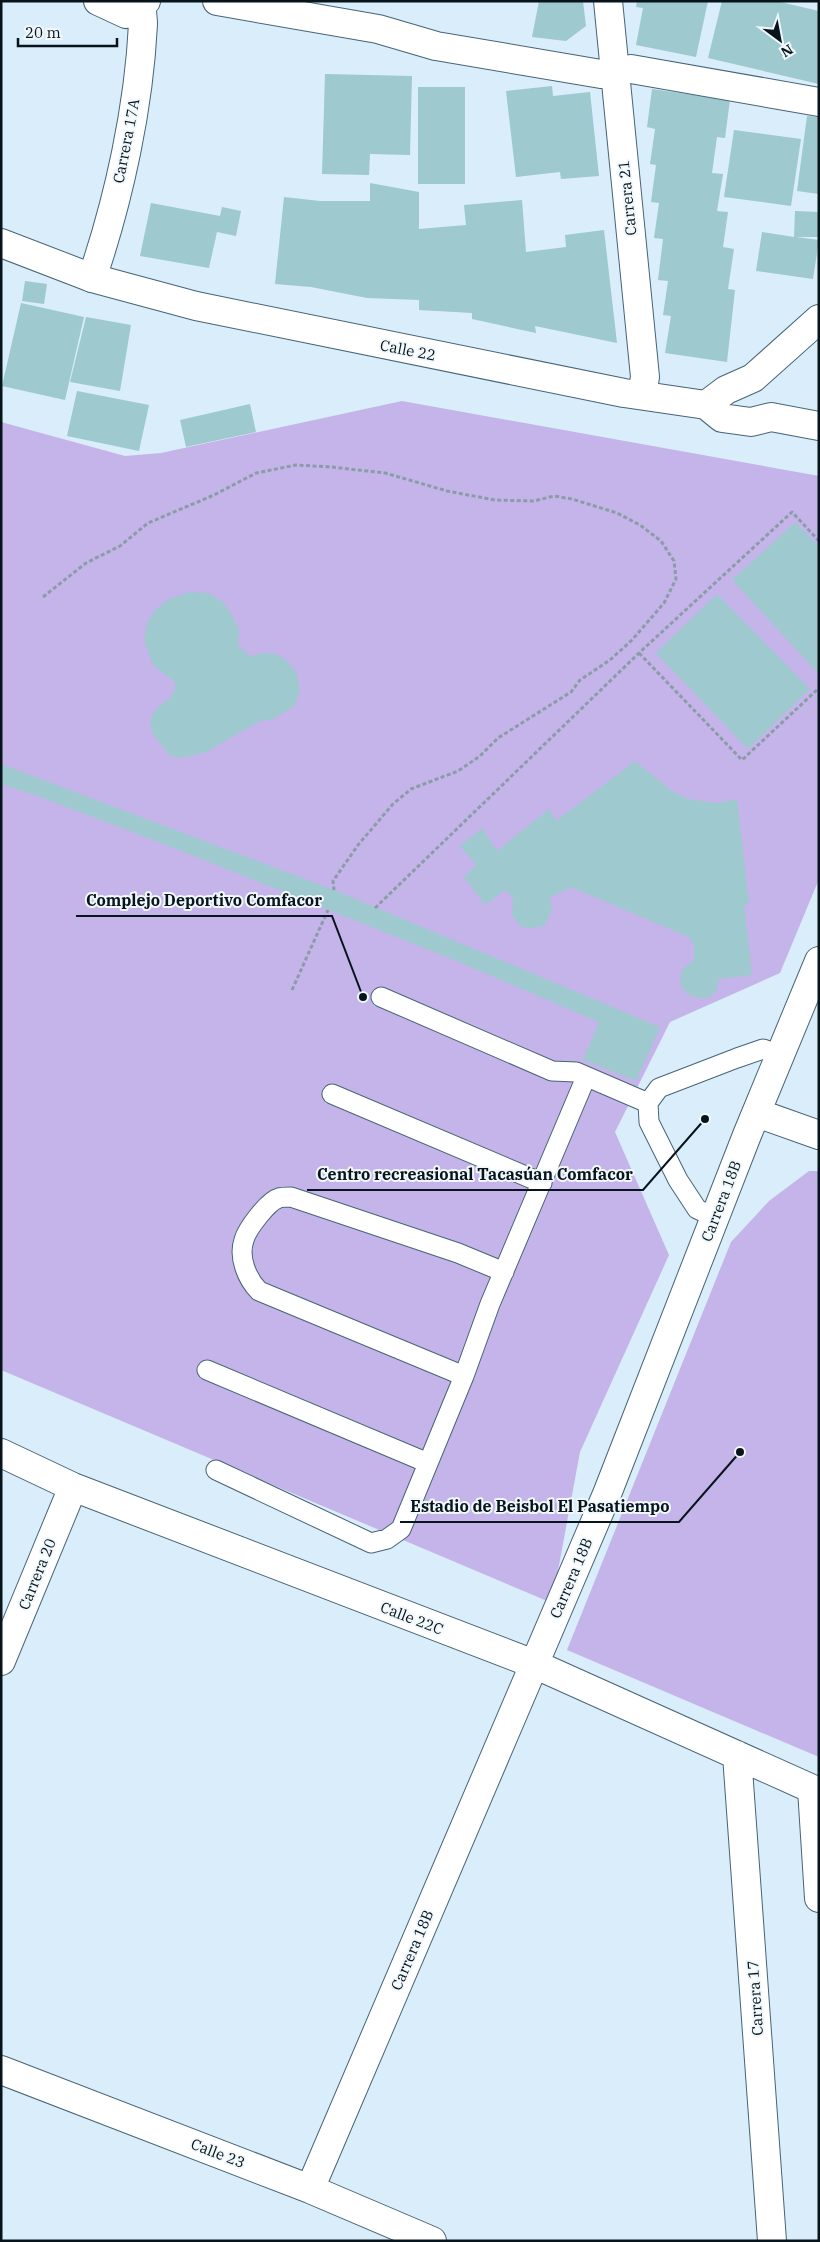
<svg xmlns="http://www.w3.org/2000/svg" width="820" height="2242" viewBox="0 0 820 2242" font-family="'IBM Plex Serif',serif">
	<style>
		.green { fill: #c4b4ea }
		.building { fill: #9ec9ce }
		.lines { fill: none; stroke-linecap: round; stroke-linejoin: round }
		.lane-casing { stroke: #466476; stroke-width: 21 }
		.street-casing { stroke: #466476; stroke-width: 30 }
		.secondary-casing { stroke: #466476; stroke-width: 30 }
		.path { stroke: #8b9ca7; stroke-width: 3; stroke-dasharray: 4 2.5; stroke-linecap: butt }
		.lane { stroke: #fff; stroke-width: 19 }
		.street { stroke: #fff; stroke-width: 28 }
		.secondary { stroke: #fff; stroke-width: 28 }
		.labels { text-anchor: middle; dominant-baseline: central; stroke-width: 4; stroke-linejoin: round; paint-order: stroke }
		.street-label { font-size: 15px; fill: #08141b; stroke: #f1f8fc }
		.leader { fill: none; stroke: #08141b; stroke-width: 2 }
		.callout-dot { fill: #08141b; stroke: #f1f8fc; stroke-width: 2 }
		.callout-label { font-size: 16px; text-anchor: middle; font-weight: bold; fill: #08141b; stroke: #f1f8fc; stroke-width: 4; stroke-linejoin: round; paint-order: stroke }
	</style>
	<rect width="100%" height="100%" fill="#d9edfa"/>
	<path class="green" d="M 402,401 L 819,476 L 819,879 L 780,973 L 670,1022 L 615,1132 L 669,1255 L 580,1452 L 552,1603 L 1,1370 L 1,422 L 125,456 L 161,453 Z
		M 809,1171 L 819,1171 L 819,1757 L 567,1650 L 731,1242 L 769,1201 Z"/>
	<path class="building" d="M 539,1 L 583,1 L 586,26 L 566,41 L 532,37 Z
		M 637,1 L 708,1 L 696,57 L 636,45 L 643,8 L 636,7 Z
		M 722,1 L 776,1 L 819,11 L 819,84 L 708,58 Z
		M 325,74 L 412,76 L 410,155 L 370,154 L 369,175 L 322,174 Z
		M 552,86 L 553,96 L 590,92 L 599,176 L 561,179 L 560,172 L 516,177 L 506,91 Z
		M 418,87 L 465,87 L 465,184 L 418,184 Z
		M 652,89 L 730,100 L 725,138 L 717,137 L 712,173 L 723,174 L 717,211 L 728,212 L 723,247 L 734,249 L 728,289 L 735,290 L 727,362 L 665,353 L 671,316 L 663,315 L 668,281 L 658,280 L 663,239 L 654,238 L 659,203 L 651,202 L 656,165 L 650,164 L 655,129 L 647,127 Z
		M 807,116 L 819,117 L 819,194 L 797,191 Z
		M 734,130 L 801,139 L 791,206 L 724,197 Z
		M 370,183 L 419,192 L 419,229 L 466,225 L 464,205 L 522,200 L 526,252 L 566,247 L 565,235 L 604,230 L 617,343 L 535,326 L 536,333 L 472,319 L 472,313 L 419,310 L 419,300 L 367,298 L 311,287 L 275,284 L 284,197 L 320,201 L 370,201 Z
		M 151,203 L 220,216 L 222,207 L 241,211 L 236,236 L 217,232 L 209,268 L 140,256 Z
		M 795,211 L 819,212 L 819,237 L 796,237 L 819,240 L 813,279 L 756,271 L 762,232 L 794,237 Z
		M 25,281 L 47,284 L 44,304 L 22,301 Z
		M 21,303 L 84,317 L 65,400 L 2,386 Z
		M 86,317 L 131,325 L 120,391 L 70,382 Z
		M 77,391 L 149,405 L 139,451 L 67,436 Z
		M 250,404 L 256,432 L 186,447 L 180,420 Z
		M 795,522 L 819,546 L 819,674 L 732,580 Z
		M 189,592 L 207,593 L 221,600 L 231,613 L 239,630 L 238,646 L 251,656 L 265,653 L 276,654 L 285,659 L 296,672 L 300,689 L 295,705 L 285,712 L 273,719 L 260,721 L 206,752 L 181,758 L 170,756 L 153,734 L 150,724 L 152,715 L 157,708 L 170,698 L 175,690 L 175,682 L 153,665 L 144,640 L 147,623 L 155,610 L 169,599 Z
		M 717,594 L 810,689 L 748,749 L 656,653 Z
		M 635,761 L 672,791 L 688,799 L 717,803 L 737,799 L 749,904 L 744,905 L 752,975 L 719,979 L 717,990 L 708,998 L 699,998 L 687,994 L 680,984 L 682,970 L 694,959 L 694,947 L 689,937 L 571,887 L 549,898 L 552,910 L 544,926 L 533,928 L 521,927 L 512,915 L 513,897 L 505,890 L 485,905 L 464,877 L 476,865 L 460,846 L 482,828 L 497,851 L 549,809 L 556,821 Z
		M 1,764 L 334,890 L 660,1027 L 636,1081 L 583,1060 L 599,1022 L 459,962 L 179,850 L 38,796 L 1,784 Z"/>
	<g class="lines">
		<g class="lane-casing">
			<path id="lane" d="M 381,997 L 552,1071 L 576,1072 L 648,1103
				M 332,1094 L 542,1183
				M 714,1217 L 697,1209 L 678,1180 L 649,1122 L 648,1103 L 659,1088 L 737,1058 L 763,1049 L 780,1055
				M 207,1370 L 428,1463
				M 464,1376 L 259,1291 C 247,1279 238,1257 244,1240 C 247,1229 268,1201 279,1198 C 282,1197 287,1197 291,1197 L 458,1253 L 504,1272
				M 216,1470 L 371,1543 L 387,1539 L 401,1529 L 464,1376 L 490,1304 L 586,1077"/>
		</g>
		<g class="street-casing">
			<path id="street" d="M 98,1 L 126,14 L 146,1
				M 217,1 L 378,29 L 436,46 L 601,74 L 631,69 L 819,102
				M 608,1 L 645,377 L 642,395
				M 92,278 C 119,199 139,107 143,24 C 143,17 141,9 142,1
				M 757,1113 L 819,1135
				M 1,1453 L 73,1487 L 534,1664 L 819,1792
				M 1,1661 L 73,1487
				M 737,1755 L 772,2241
				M 812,1789 L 819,1898
				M 1,2070 L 310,2189 L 432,2241
				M 310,2189 L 607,1494 L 747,1135 L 819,961"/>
		</g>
		<g class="secondary-casing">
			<path id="secondary" d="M 1,243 L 92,278 L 196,306 L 624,393 L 706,405 L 722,418 L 751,422 L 771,417 L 819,426
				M 706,405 L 726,390 L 753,378 L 819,319"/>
		</g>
		<path class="path" d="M 43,597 L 86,563 L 120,546 L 148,523 L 214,495 L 256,473 L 296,465 L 332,467 L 385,473 L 447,491 L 495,500 L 534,501 L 554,496 L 572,499 L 617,513 L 640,525 L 661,541 L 674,561 L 676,579 L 664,603 L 632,640 L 610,660 L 580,680 L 571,692 L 498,738 L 480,756 L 458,771 L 411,789 L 393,804 L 358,845 L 333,881 L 334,890
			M 639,653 L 742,760 L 819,688
			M 375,908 L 639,653 L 792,512 L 819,541
			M 292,990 L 328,910"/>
		<use href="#lane" class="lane"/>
		<use href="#street" class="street"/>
		<use href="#secondary" class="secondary"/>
	</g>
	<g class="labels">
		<g class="street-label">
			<text transform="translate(126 141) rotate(-79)">Carrera 17A</text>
			<text transform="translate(627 198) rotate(-96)">Carrera 21</text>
			<text transform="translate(408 350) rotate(11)">Calle 22</text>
			<text transform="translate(721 1201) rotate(-69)">Carrera 18B</text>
			<text transform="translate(37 1574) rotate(-68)">Carrera 20</text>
			<text transform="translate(571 1578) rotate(-67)">Carrera 18B</text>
			<text transform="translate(412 1618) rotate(21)">Calle 22C</text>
			<text transform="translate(412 1950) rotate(-67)">Carrera 18B</text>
			<text transform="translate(755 1998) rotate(-94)">Carrera 17</text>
			<text transform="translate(218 2153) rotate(21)">Calle 23</text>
		</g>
	</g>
	<path class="leader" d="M363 997L332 916H76M705 1119L643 1190H307M740 1452L679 1522H400"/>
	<g class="callout-dot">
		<circle cx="363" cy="997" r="5"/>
		<circle cx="705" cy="1119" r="5"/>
		<circle cx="740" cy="1452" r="5"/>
	</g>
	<g class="callout-label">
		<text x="204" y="906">Complejo Deportivo Comfacor</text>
		<text x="475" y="1180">Centro recreasional Tacasúan Comfacor</text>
		<text x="540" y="1512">Estadio de Beisbol El Pasatiempo</text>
	</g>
	<rect width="820" height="2242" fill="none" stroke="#08141b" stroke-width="5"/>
	<g transform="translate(780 40) rotate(148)" stroke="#f1f8fc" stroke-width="4" paint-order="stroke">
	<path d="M0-4L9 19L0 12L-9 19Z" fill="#08141b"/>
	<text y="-8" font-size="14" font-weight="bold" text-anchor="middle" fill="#08141b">N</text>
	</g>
	<path d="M18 38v8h99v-8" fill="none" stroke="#08141b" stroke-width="2.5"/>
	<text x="25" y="38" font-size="15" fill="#08141b" stroke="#f1f8fc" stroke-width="4" paint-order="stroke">20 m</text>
</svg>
